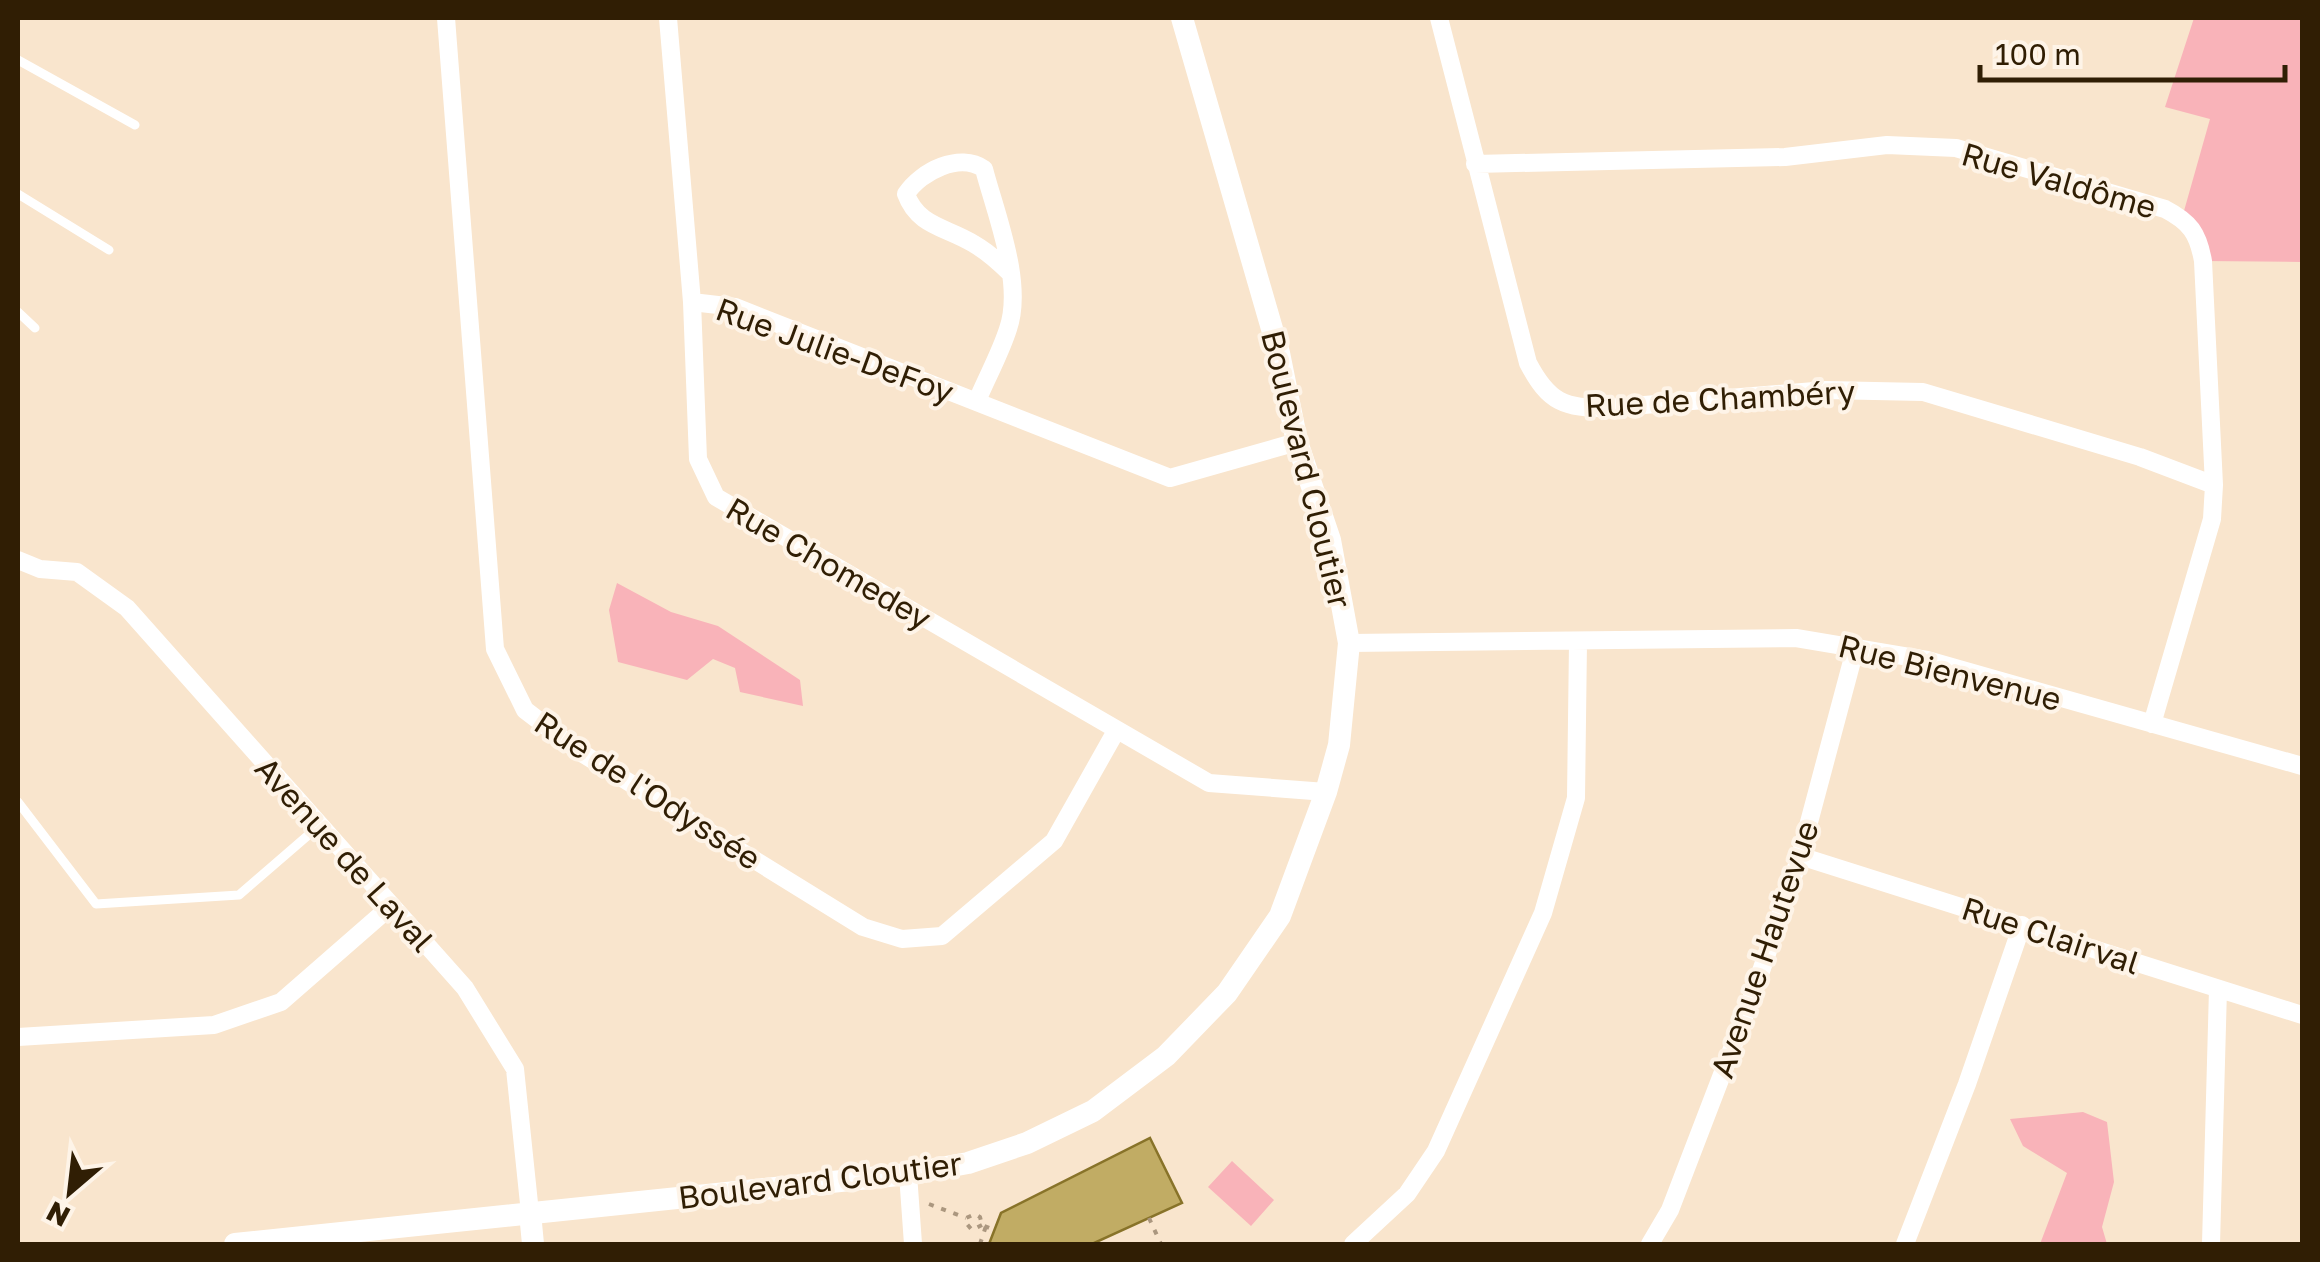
<svg xmlns="http://www.w3.org/2000/svg" width="2320" height="1262" viewBox="0 0 2320 1262" font-family="'Golos Text',sans-serif">
	<style>
		.green { fill: #f9b3b9 }
		.building { fill: #c1ac64; stroke: #887329; stroke-width: 2.5 }
		.lines { fill: none; stroke-linecap: round; stroke-linejoin: round }
		.path { stroke: #ab977f; stroke-width: 4; stroke-dasharray: 5 8; stroke-linecap: butt }
		.service { stroke: #fff; stroke-width: 9 }
		.minor { stroke: #fff; stroke-width: 18 }
		.tertiary { stroke: #fff; stroke-width: 22 }
		.labels { text-anchor: middle; dominant-baseline: central; stroke-width: 8; stroke-linejoin: round; paint-order: stroke }
		.street-label { font-size: 32px; fill: #301e04; stroke: #fef4e8 }
	</style>
	<rect width="100%" height="100%" fill="#f9e5cd"/>
	<path class="green" d="M 2194,18 L 2302,18 L 2302,262 L 2203,261 L 2182,218 L 2210,119 L 2165,107 Z
		M 617,583 L 671,612 L 718,626 L 800,680 L 803,706 L 740,692 L 735,668 L 713,659 L 687,680 L 618,662 L 609,610 Z
		M 2083,1112 L 2107,1122 L 2114,1182 L 2102,1227 L 2107,1244 L 2040,1244 L 2067,1173 L 2023,1146 L 2010,1119 Z
		M 1232,1161 L 1274,1200 L 1251,1226 L 1208,1187 Z"/>
	<path class="building" d="M 1150,1138 L 1182,1203 L 1092,1244 L 989,1244 L 1001,1213 Z"/>
	<g class="lines">
		<path class="path" d="M 929,1204 L 966,1218
			M 1149,1218 L 1161,1244
			M 982,1225 L 972,1230 L 966,1223 L 966,1218 L 975,1214 L 980,1217 L 982,1225 L 994,1230
			M 980,1244 L 986,1226"/>
		<path class="service" d="M 18,60 L 135,125
			M 18,194 L 109,250
			M 18,312 L 35,328
			M 18,802 L 96,904 L 239,895 L 320,825"/>
		<path class="minor" d="M 446,18 L 495,649 L 525,710 L 580,752 L 863,927 L 902,939 L 942,936 L 1054,841 L 1116,731
			M 668,18 L 692,302 L 698,459 L 716,497 L 1209,783 L 1326,792
			M 1439,18 L 1528,363 C 1549,403 1564,408 1608,408 L 1826,390 L 1923,392 L 2140,457 L 2214,485
			M 1475,164 L 1785,157 L 1887,145 L 1956,148 L 2165,209 C 2190,222 2198,233 2203,261 L 2214,485 L 2212,519 L 2152,724
			M 692,302 L 735,307 L 1170,478 L 1297,442
			M 977,401 C 987,377 1000,354 1008,329 C 1024,283 996,215 984,169 C 960,152 921,171 906,194 C 918,227 947,227 974,244 C 988,252 1000,263 1011,274
			M 18,560 L 40,569 L 77,572 L 127,608 L 465,988 L 515,1069 L 530,1213
			M 1349,643 L 1796,638 L 1927,660 L 2302,766
			M 1800,856 L 2302,1015
			M 18,1037 L 214,1025 L 281,1002 L 391,906
			M 908,1174 L 913,1244
			M 1353,1244 L 1407,1194 L 1436,1151 L 1543,913 L 1576,798 L 1578,642
			M 1650,1244 L 1670,1210 L 1756,986 L 1800,856 L 1856,646
			M 1905,1244 L 1967,1084 L 2022,925
			M 2211,1244 L 2218,989"/>
		<path class="tertiary" d="M 530,1213 L 533,1244
			M 235,1244 L 908,1174 L 968,1163 L 1027,1143 L 1093,1111 L 1166,1056 L 1227,993 L 1280,916 L 1326,792 L 1339,745 L 1349,643 L 1330,540 L 1297,442 L 1279,353 L 1182,18"/>
	</g>
	<g class="labels">
		<g class="street-label">
			<text transform="translate(2059 180) rotate(16)">Rue Valdôme</text>
			<text transform="translate(835 350) rotate(20)">Rue Julie-DeFoy</text>
			<text transform="translate(1720 398) rotate(-3)">Rue de Chambéry</text>
			<text transform="translate(1307 469) rotate(76)">Boulevard Cloutier</text>
			<text transform="translate(829 563) rotate(30)">Rue Chomedey</text>
			<text transform="translate(1950 672) rotate(14)">Rue Bienvenue</text>
			<text transform="translate(648 790) rotate(33)">Rue de l'Odyssée</text>
			<text transform="translate(345 854) rotate(48)">Avenue de Laval</text>
			<text transform="translate(2051 935) rotate(18)">Rue Clairval</text>
			<text transform="translate(1764 949) rotate(-71)">Avenue Hautevue</text>
			<text transform="translate(820 1180) rotate(-7)">Boulevard Cloutier</text>
		</g>
	</g>
	<rect width="2320" height="1262" fill="none" stroke="#301e04" stroke-width="40"/>
	<g transform="translate(70 1192) rotate(208)" stroke="#fef4e8" stroke-width="8" paint-order="stroke">
	<path d="M0-8L18 38L0 25L-18 38Z" fill="#301e04"/>
	<text y="-15" font-size="28" font-weight="bold" text-anchor="middle" fill="#301e04">N</text>
	</g>
	<path d="M1980 65v15h305v-15" fill="none" stroke="#301e04" stroke-width="5"/>
	<text x="1995" y="65" font-size="30" fill="#301e04" stroke="#fef4e8" stroke-width="8" paint-order="stroke">100 m</text>
</svg>
